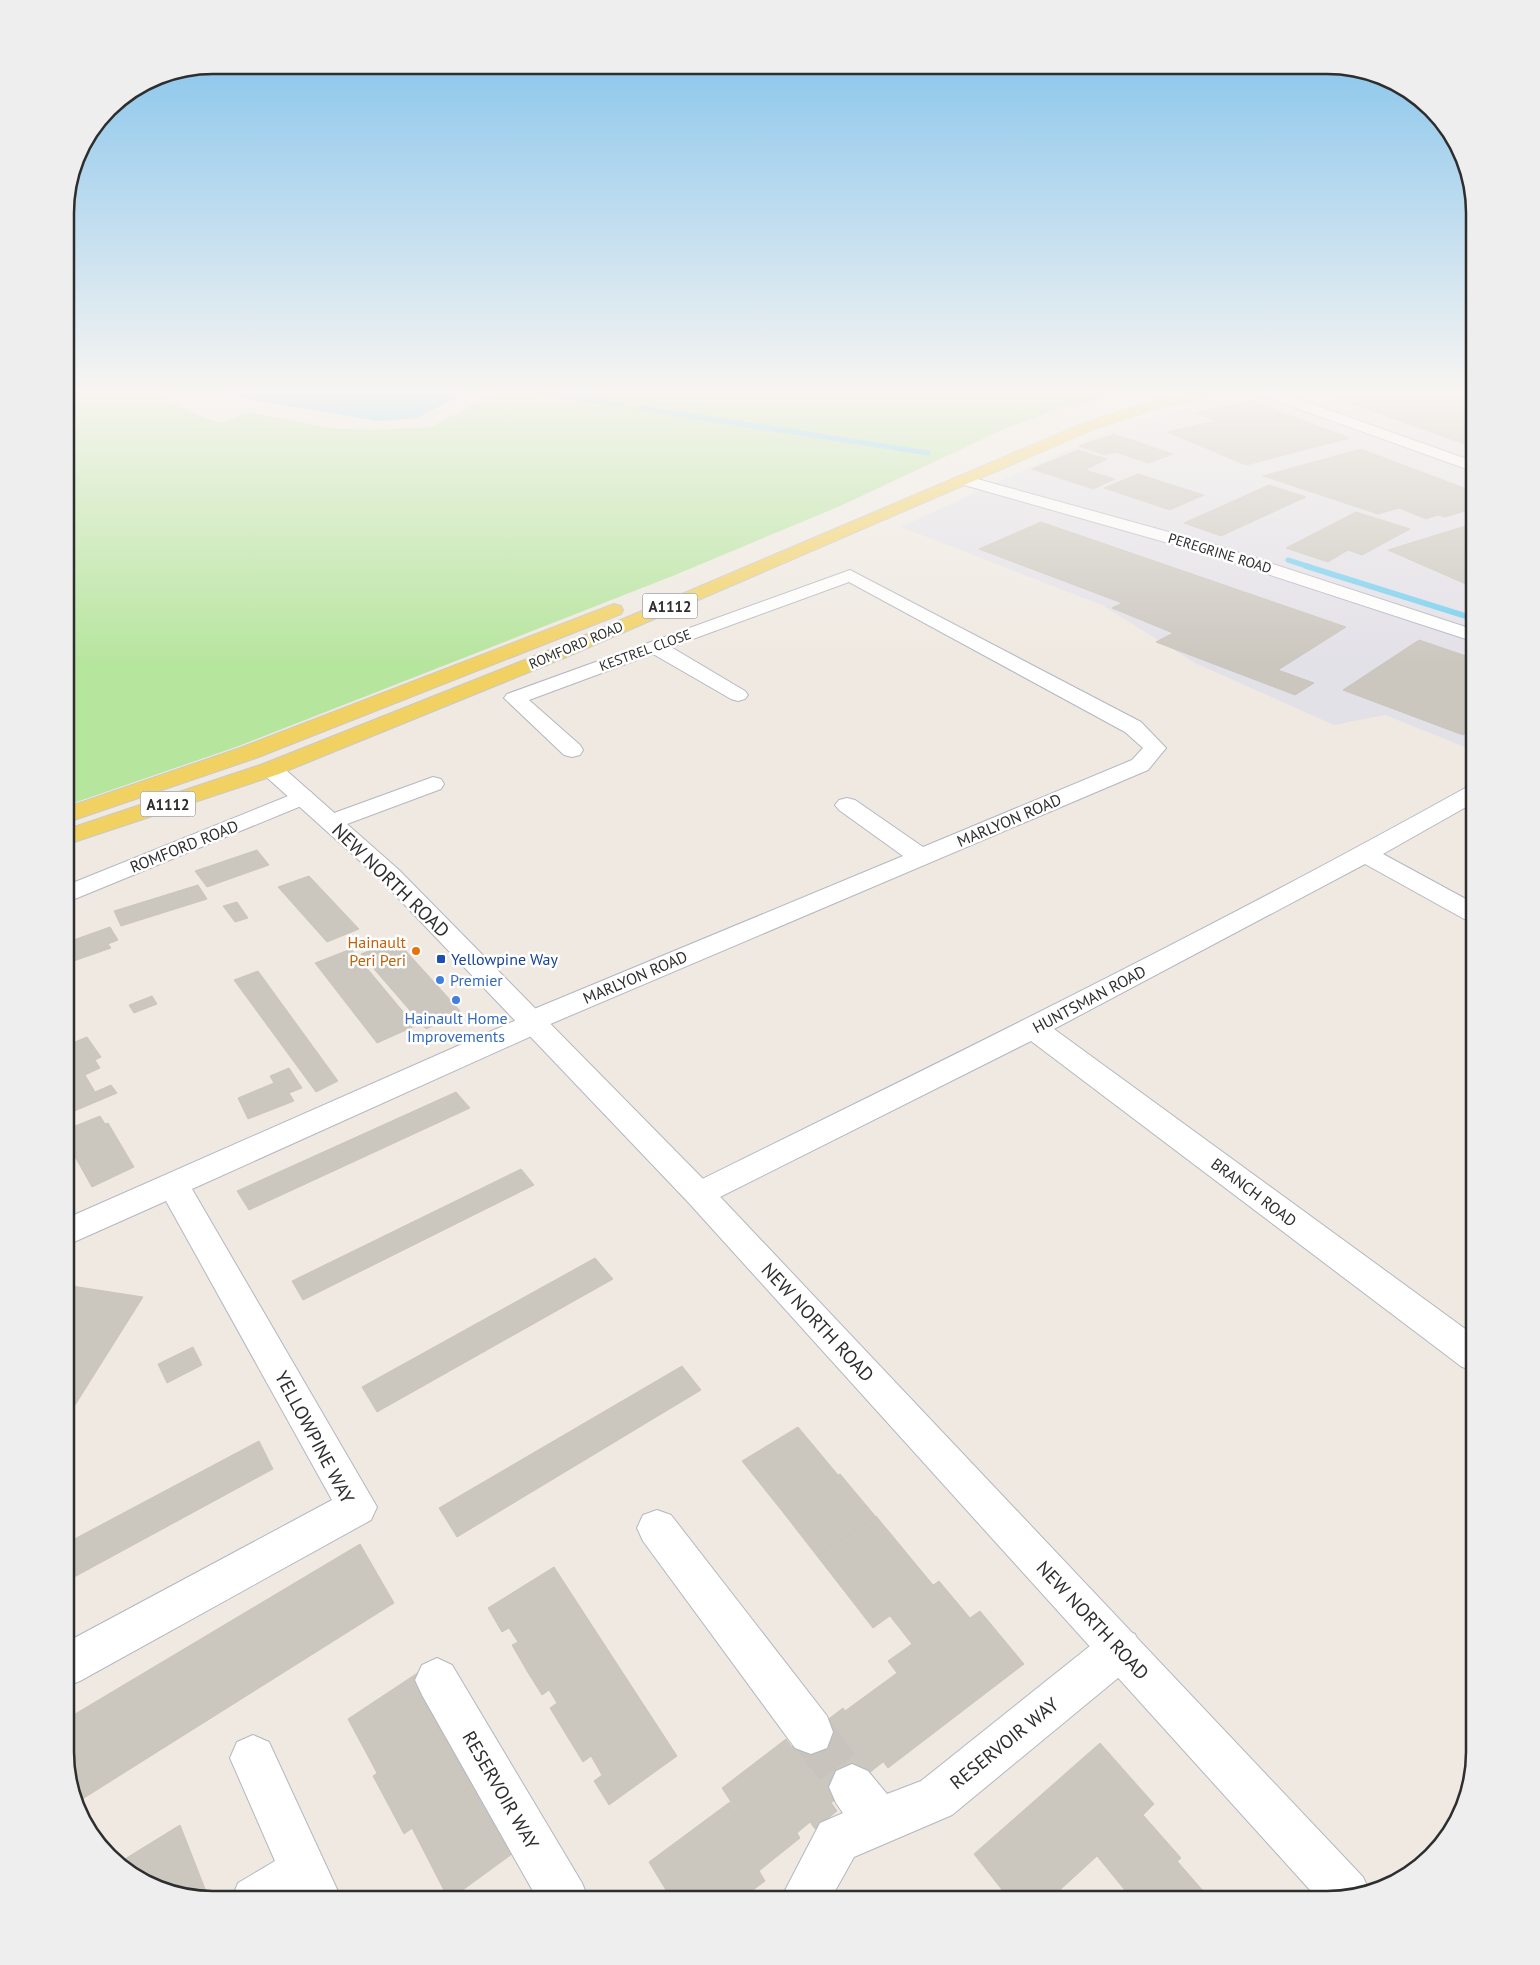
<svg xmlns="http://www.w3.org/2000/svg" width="1540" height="1965" viewBox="0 0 1540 1965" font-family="'PT Sans',sans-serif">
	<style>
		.industrial { fill: #e3e1e8 }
		.green { fill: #b6e59e }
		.water { fill: #75cff0 }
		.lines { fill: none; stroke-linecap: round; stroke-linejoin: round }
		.stream-far1 { stroke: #75cff0; stroke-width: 5 }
		.stream { stroke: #75cff0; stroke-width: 6 }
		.building { fill: #cbc7bf; stroke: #cbc5ba }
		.minor-tunnel { stroke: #c8c4bd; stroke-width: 44; stroke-dasharray: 44 22; stroke-linecap: butt }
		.minor-casing { stroke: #b4b7c1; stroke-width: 2 }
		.tertiary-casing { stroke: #b4b7c1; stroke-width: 2 }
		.primary-casing { stroke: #c9c9c9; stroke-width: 2 }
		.minor { fill: #fff; fill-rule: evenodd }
		.tertiary { fill: #fff; fill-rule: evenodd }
		.primary { fill: #f2d163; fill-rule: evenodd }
		.food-dot { fill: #e8710a; stroke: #fff; stroke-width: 2 }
		.transit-dot { fill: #1a4fb4; stroke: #fff; stroke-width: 2 }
		.shop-dot { fill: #3f7fe0; stroke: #fff; stroke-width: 2 }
		.labels { text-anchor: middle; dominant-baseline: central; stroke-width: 5; stroke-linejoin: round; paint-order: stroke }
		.far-street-label { font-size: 14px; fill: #2e2e2e; stroke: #fff }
		.shield { fill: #fff; stroke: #6d6d6d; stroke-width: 1 }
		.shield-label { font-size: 15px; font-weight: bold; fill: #2e2e2e }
		.street-label { font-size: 16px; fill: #2e2e2e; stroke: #fff }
		.food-label { font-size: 16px; fill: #c56008; stroke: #fff; text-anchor: end }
		.transit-label { font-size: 16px; fill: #164399; stroke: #fff; text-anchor: start }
		.shop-label { font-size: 16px; fill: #366cbe; stroke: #fff; text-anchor: start }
		.near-street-label { font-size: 19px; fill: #2e2e2e; stroke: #fff }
		.rim { fill: none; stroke: #2e2e2e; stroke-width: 2.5 }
	</style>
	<rect width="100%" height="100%" fill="#efe9e1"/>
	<path class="industrial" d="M 1258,389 L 1475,389 L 1475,751 L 1385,715 L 1334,725 L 1195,663 L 1102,605 L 901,527 L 1106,432 Z"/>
	<path class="green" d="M 65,389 L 143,389 L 205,418 L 223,423 L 248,412 L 329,428 L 370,430 L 431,427 L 504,389 L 1140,389 L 1056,410 L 1002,430 L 840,506 L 675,575 L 236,747 L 65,806 Z"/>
	<path class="water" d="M 207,389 L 473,389 L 417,418 L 378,421 L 258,401 Z"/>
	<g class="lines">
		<path class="stream-far1" d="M 518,389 L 622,405
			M 640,408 L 928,453
			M 1288,560 L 1310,567"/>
		<path class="stream" d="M 1306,566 L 1475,619"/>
	</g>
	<path class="building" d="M 1334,389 L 1446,389 L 1475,398 L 1475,448 L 1320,392 Z
		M 1251,401 L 1350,438 L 1246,465 L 1167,432 L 1215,421 L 1196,413 Z
		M 1114,434 L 1173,454 L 1148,463 L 1115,452 L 1104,455 L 1079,446 Z
		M 1361,449 L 1475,492 L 1475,508 L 1445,517 L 1438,515 L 1426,519 L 1399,508 L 1378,514 L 1263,476 Z
		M 1078,450 L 1107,459 L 1085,470 L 1115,479 L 1093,489 L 1032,469 Z
		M 1138,474 L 1204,495 L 1170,510 L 1104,488 Z
		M 1269,485 L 1306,497 L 1221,536 L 1184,523 Z
		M 1356,512 L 1410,529 L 1362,555 L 1348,550 L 1328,562 L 1286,548 Z
		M 1041,522 L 1346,627 L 1278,670 L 1314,683 L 1295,695 L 1156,642 L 1173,633 L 1112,608 L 1122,603 L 979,549 Z
		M 1475,523 L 1475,588 L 1388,550 Z
		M 1419,640 L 1475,659 L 1475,726 L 1463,735 L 1343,690 Z
		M 257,850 L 269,865 L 207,887 L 195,871 Z
		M 309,876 L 359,929 L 327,942 L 278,887 Z
		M 198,885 L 207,899 L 121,926 L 114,911 Z
		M 237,902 L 248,918 L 235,922 L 223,906 Z
		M 110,927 L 118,940 L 108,944 L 111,948 L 65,964 L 65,943 Z
		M 396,940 L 462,1013 L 426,1029 L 361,954 Z
		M 351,949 L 415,1026 L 377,1043 L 315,963 Z
		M 258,971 L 338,1081 L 316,1092 L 234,980 Z
		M 152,996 L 157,1004 L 134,1013 L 129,1005 Z
		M 87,1037 L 101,1057 L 95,1060 L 100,1068 L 85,1075 L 95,1092 L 111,1085 L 117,1093 L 65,1115 L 65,1046 Z
		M 289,1068 L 302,1088 L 289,1093 L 294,1101 L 248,1119 L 238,1098 L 274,1083 L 270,1076 Z
		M 456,1092 L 470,1108 L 249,1210 L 237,1191 Z
		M 100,1116 L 105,1124 L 108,1123 L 134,1167 L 92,1187 L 65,1139 L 65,1130 Z
		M 521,1169 L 534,1185 L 303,1300 L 292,1281 Z
		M 595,1258 L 613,1279 L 377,1412 L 362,1387 Z
		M 65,1285 L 143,1297 L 65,1421 Z
		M 193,1347 L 202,1365 L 167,1383 L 158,1364 Z
		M 682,1366 L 701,1390 L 457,1537 L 439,1508 Z
		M 798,1427 L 838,1475 L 782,1511 L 742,1461 Z
		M 259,1441 L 273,1469 L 65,1582 L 65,1544 Z
		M 840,1474 L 876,1517 L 817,1556 L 782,1511 Z
		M 876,1516 L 933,1585 L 873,1628 L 817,1556 Z
		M 360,1544 L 394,1603 L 76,1803 L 70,1791 L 65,1752 L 65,1720 Z
		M 554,1567 L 593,1627 L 527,1671 L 512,1645 L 518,1642 L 509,1628 L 502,1632 L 488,1608 Z
		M 939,1581 L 970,1618 L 980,1611 L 1024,1664 L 888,1768 L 845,1711 L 897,1673 L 888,1661 L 912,1644 L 890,1616 Z
		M 593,1627 L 634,1690 L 567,1736 L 550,1708 L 557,1703 L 549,1690 L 542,1695 L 527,1671 Z
		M 422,1670 L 452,1722 L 377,1773 L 348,1719 Z
		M 634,1690 L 677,1756 L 609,1805 L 594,1781 L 602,1775 L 591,1756 L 583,1762 L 567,1736 Z
		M 843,1708 L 883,1762 L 831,1803 L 792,1747 Z
		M 452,1722 L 484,1777 L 404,1834 L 373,1776 Z
		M 786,1739 L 837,1811 L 815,1829 L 810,1822 L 797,1833 L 800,1838 L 770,1862 L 722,1788 Z
		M 1100,1743 L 1154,1804 L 1143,1815 L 1181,1858 L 1137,1900 L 1133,1900 L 1097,1856 L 1049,1900 L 1010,1900 L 974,1854 Z
		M 484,1777 L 523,1846 L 449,1900 L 412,1828 Z
		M 730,1802 L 770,1862 L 759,1871 L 765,1881 L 741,1899 L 737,1892 L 727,1900 L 672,1900 L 649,1862 Z
		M 180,1825 L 209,1899 L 139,1880 L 120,1862 Z
		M 1177,1861 L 1211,1900 L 1137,1900 Z"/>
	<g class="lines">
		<path class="minor-tunnel" d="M 811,1732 L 852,1787"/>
		<g class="minor-casing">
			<path id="minor" d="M 1250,389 L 1270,389 L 1475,462 L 1475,472 L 1252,392 Z
				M 963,475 L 1212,544 L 1475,630 L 1475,642 L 1200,552 L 957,483 L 955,480 Z
				M 850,570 L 1141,722 L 1166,748 L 1148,770 L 548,1025 L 545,1030 L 192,1189 L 377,1507 L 371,1520 L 80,1681 L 65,1687 L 65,1643 L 332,1500 L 166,1201 L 65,1246 L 65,1219 L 519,1019 L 522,1014 L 903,856 L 839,810 L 835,805 L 839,800 L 847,798 L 855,800 L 923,847 L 1132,760 L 1143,748 L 1125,732 L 849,582 L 671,647 L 745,691 L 748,695 L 745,699 L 738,701 L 731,699 L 653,654 L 529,700 L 580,745 L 583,750 L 580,755 L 572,757 L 564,755 L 504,698 L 507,694 Z
				M 433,777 L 441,779 L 444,784 L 441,789 L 339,827 L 331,829 L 323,827 L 319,822 L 323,817 Z
				M 1475,785 L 1475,802 L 1383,854 L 1475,904 L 1475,922 L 1466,920 L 1365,864 L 1054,1029 L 1475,1336 L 1475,1371 L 1462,1367 L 1031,1041 L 710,1202 L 699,1206 L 688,1202 L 683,1194 L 688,1186 C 950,1057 1212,929 1467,787 Z
				M 303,790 L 311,792 L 315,797 L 311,802 L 65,903 L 65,886 Z
				M 657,1510 L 671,1515 L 827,1716 L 833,1732 L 827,1748 L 811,1754 L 795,1748 L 643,1541 L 637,1528 L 643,1515 Z
				M 1120,1628 L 1135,1634 L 1141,1649 L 1135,1664 L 952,1815 L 854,1857 L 830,1900 L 780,1900 L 820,1823 L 843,1813 L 836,1803 L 829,1787 L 836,1771 L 852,1764 L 868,1771 L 887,1794 L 921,1781 L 1105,1634 Z
				M 437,1658 L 452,1665 L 582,1883 L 589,1900 L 538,1900 L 422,1695 L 415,1680 L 422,1665 Z
				M 253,1735 L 269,1742 L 342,1900 L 231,1900 L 238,1883 L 275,1861 L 230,1758 L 237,1742 Z"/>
		</g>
		<g class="tertiary-casing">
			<path id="tertiary" d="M 271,762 L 279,764 L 399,870 L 710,1186 L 1363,1877 L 1368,1888 L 1327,1900 L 1319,1900 L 688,1202 L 381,880 L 263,774 L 260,769 L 263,764 Z"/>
		</g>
		<g class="primary-casing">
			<path id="primary" d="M 1203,389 L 1228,389 L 1226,392 L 1152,410 L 1094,429 L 571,655 L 279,774 L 65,845 L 65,830 L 263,764 L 557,647 L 1084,423 L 1142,404 Z
				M 614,604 L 621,606 L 623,610 L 621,614 L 256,758 L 65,823 L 65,808 L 240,748 Z"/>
		</g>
		<use href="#minor" class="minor"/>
		<use href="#tertiary" class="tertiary"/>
		<use href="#primary" class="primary"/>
	</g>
	<linearGradient id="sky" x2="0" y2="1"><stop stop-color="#7abfeb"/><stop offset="0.59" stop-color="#f8f5f2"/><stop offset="1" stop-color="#f8f5f2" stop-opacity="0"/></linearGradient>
	<rect width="1540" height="664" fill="url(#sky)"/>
	<circle class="food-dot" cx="416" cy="951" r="5"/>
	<rect class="transit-dot" x="436" y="954" width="10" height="10" rx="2.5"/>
	<g class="shop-dot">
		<circle cx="440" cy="980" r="5"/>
		<circle cx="456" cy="1000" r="5"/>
	</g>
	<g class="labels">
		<g class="far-street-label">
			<text transform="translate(1220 553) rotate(17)">PEREGRINE ROAD</text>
			<text transform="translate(576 645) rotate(-23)">ROMFORD ROAD</text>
			<text transform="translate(645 650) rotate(-20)">KESTREL CLOSE</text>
		</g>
		<g class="shield">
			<rect x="642.5" y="593.5" width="55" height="25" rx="4"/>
			<rect x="140.5" y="791.5" width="55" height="25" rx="4"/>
		</g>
		<g class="shield-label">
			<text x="670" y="606">A1112</text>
			<text x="168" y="804">A1112</text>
		</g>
		<g class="street-label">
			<text transform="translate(1009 820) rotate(-23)">MARLYON ROAD</text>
			<text transform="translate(184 846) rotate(-22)">ROMFORD ROAD</text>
			<text transform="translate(635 977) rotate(-23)">MARLYON ROAD</text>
			<text transform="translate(1089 999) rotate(-28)">HUNTSMAN ROAD</text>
			<text transform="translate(1254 1192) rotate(37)">BRANCH ROAD</text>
		</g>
		<g class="food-label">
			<text x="406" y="942">Hainault<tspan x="406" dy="18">Peri Peri</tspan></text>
		</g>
		<g class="transit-label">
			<text x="451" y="959">Yellowpine Way</text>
		</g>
		<g class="shop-label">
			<text x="450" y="980">Premier</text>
			<text x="456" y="1018" text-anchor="middle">Hainault Home<tspan x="456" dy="18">Improvements</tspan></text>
		</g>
		<g class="near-street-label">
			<text transform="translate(391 880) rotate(44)">NEW NORTH ROAD</text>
			<text transform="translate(818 1322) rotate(47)">NEW NORTH ROAD</text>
			<text transform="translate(315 1437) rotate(62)">YELLOWPINE WAY</text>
			<text transform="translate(1093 1620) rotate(47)">NEW NORTH ROAD</text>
			<text transform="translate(1004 1743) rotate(-39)">RESERVOIR WAY</text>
			<text transform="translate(501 1790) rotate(60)">RESERVOIR WAY</text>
		</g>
	</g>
	<path d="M0 0H1540V1965H0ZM213 74H1327A139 139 0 0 1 1466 213V1752A139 139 0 0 1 1327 1891H213A139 139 0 0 1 74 1752V213A139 139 0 0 1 213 74Z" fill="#eee" fill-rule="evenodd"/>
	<path class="rim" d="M213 74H1327A139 139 0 0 1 1466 213V1752A139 139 0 0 1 1327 1891H213A139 139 0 0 1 74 1752V213A139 139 0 0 1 213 74Z"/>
</svg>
